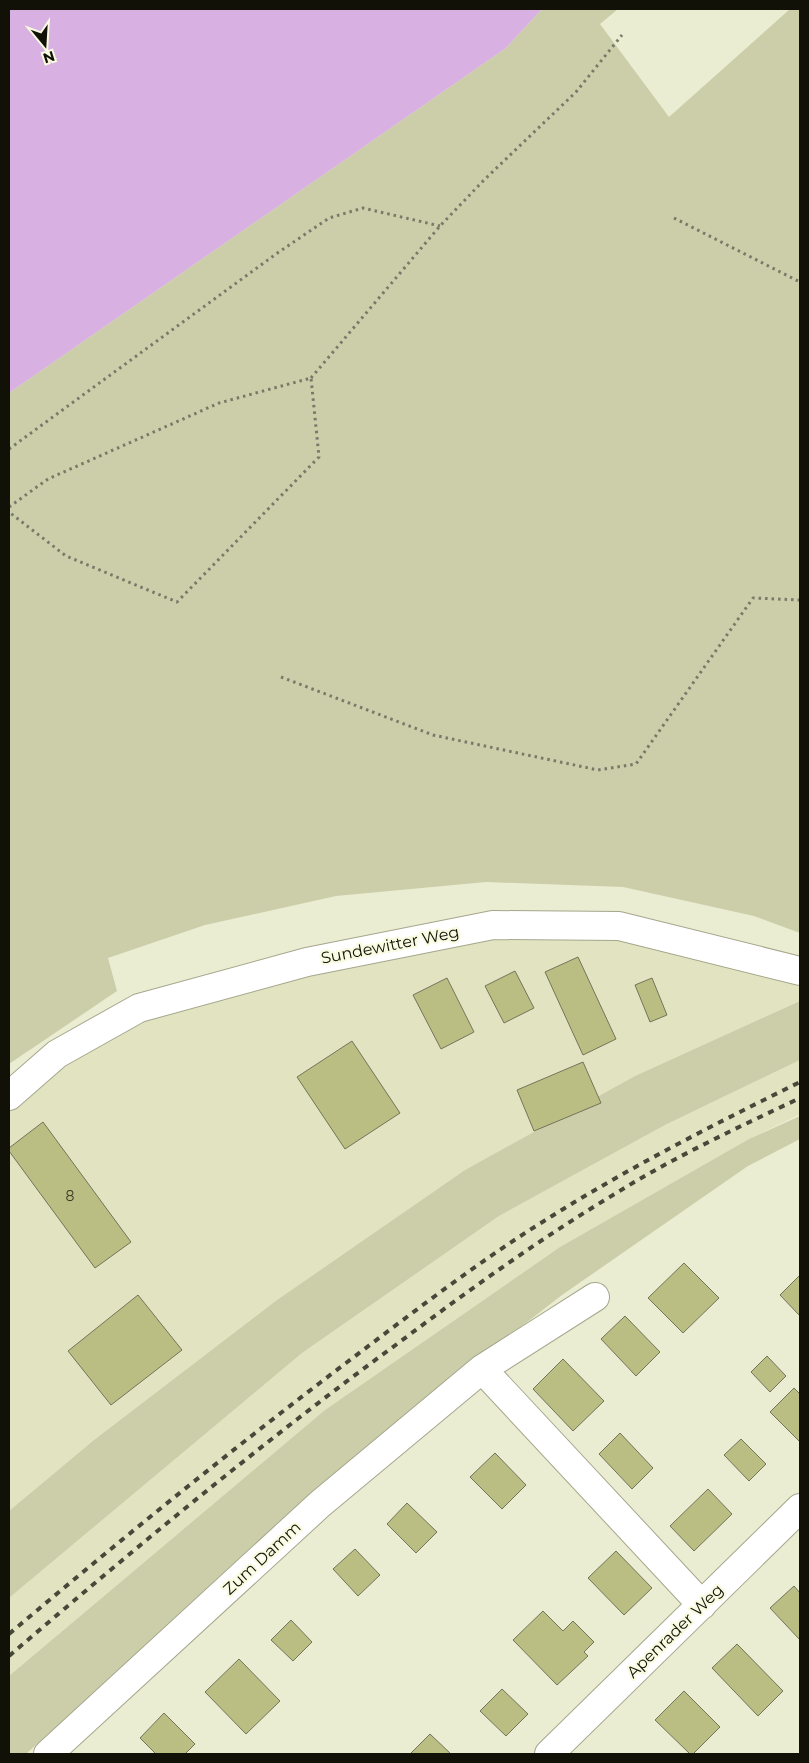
<svg xmlns="http://www.w3.org/2000/svg" width="809" height="1763" viewBox="0 0 809 1763" font-family="Montserrat,sans-serif">
	<style>
		.built { fill: #e2e4c1 }
		.green { fill: #ccceaa }
		.water { fill: #d8b1e2 }
		.building { fill: #babe82; stroke: #73745c }
		.lines { fill: none; stroke-linecap: round; stroke-linejoin: round }
		.street-casing { stroke: #a5a78d; stroke-width: 30 }
		.path { stroke: #787968; stroke-width: 3; stroke-dasharray: 2.5 4; stroke-linecap: butt }
		.street { stroke: #fff; stroke-width: 28 }
		.rail { stroke: #47483a; stroke-width: 4; stroke-dasharray: 6 6; stroke-linecap: butt }
		.labels { text-anchor: middle; dominant-baseline: central; stroke-width: 4.5; stroke-linejoin: round; paint-order: stroke }
		.number-label { font-size: 14px; fill: #3b3c26 }
		.street-label { font-size: 16px; fill: #111108; stroke: #f8fbdf }
	</style>
	<rect width="100%" height="100%" fill="#ebedd2"/>
	<path class="built" d="M 493,925 L 619,926 L 800,971 L 800,1001 L 635,1076 L 465,1170 L 277,1300 L 94,1440 L 9,1511 L 9,1096 L 139,1008 Z
		M 800,1060 L 800,1114 L 749,1139 L 560,1247 L 325,1410 L 9,1676 L 9,1598 L 302,1353 L 499,1216 L 665,1125 Z"/>
	<path class="green" d="M 542,9 L 618,9 L 600,24 L 669,117 L 790,9 L 800,9 L 800,933 L 754,916 L 623,887 L 486,882 L 336,896 L 205,925 L 108,958 L 117,991 L 9,1064 L 9,393 L 506,48 Z
		M 800,1001 L 800,1060 L 665,1125 L 499,1216 L 302,1353 L 9,1598 L 9,1511 L 94,1440 L 277,1300 L 465,1170 L 635,1076 Z
		M 800,1116 L 800,1139 L 748,1166 L 562,1295 L 379,1437 L 26,1754 L 9,1754 L 9,1676 L 325,1410 L 560,1247 L 749,1139 Z"/>
	<path class="water" d="M 9,9 L 542,9 L 506,48 L 9,393 Z"/>
	<path class="building" d="M 578,957 L 616,1039 L 583,1055 L 545,972 Z
		M 515,971 L 534,1008 L 504,1023 L 485,986 Z
		M 447,978 L 474,1032 L 441,1049 L 413,995 Z
		M 652,978 L 667,1015 L 650,1022 L 635,985 Z
		M 352,1041 L 400,1113 L 345,1149 L 297,1077 Z
		M 583,1062 L 601,1103 L 534,1131 L 517,1090 Z
		M 43,1122 L 131,1242 L 95,1268 L 9,1151 L 9,1148 Z
		M 684,1263 L 719,1298 L 683,1333 L 648,1298 Z
		M 800,1275 L 800,1316 L 780,1295 Z
		M 138,1295 L 182,1350 L 111,1405 L 68,1351 Z
		M 625,1316 L 660,1352 L 636,1376 L 601,1339 Z
		M 767,1356 L 786,1376 L 770,1392 L 751,1372 Z
		M 563,1359 L 604,1401 L 573,1431 L 533,1389 Z
		M 794,1388 L 800,1394 L 800,1442 L 770,1412 Z
		M 620,1433 L 653,1468 L 632,1489 L 599,1454 Z
		M 741,1439 L 766,1464 L 749,1481 L 724,1455 Z
		M 495,1453 L 526,1485 L 502,1509 L 470,1477 Z
		M 708,1489 L 732,1514 L 694,1551 L 670,1526 Z
		M 407,1503 L 437,1532 L 416,1553 L 387,1524 Z
		M 355,1549 L 380,1575 L 358,1596 L 333,1569 Z
		M 616,1551 L 652,1588 L 624,1615 L 588,1578 Z
		M 794,1586 L 800,1593 L 800,1640 L 770,1608 Z
		M 543,1611 L 563,1631 L 573,1621 L 594,1642 L 584,1652 L 588,1656 L 557,1685 L 513,1640 Z
		M 291,1620 L 312,1642 L 293,1661 L 271,1640 Z
		M 737,1644 L 783,1691 L 758,1716 L 712,1668 Z
		M 239,1659 L 280,1701 L 246,1734 L 205,1692 Z
		M 502,1689 L 528,1714 L 506,1736 L 480,1711 Z
		M 684,1691 L 720,1727 L 693,1754 L 690,1754 L 655,1720 Z
		M 164,1713 L 195,1744 L 185,1754 L 156,1754 L 140,1738 Z
		M 430,1734 L 451,1754 L 410,1754 Z"/>
	<g class="lines">
		<g class="street-casing">
			<path id="street" d="M 9,1096 L 57,1054 L 139,1008 L 307,962 L 493,925 L 619,926 L 800,971
				M 482,1369 L 595,1297
				M 48,1754 L 320,1504 L 482,1369 L 702,1605
				M 549,1754 L 800,1508"/>
		</g>
		<path class="path" d="M 674,218 L 800,282
			M 311,378 L 440,226 L 484,180 L 576,92 L 622,35
			M 9,449 L 276,254 L 329,218 L 363,208 L 440,226
			M 9,507 L 48,479 L 219,403 L 311,378 L 319,457 L 177,602 L 66,556 L 9,512
			M 281,677 L 433,735 L 598,770 L 636,764 L 753,598 L 800,600"/>
		<use href="#street" class="street"/>
		<path class="rail" d="M 9,1634 C 119,1541 231,1450 346,1363 C 411,1314 475,1264 544,1221 C 626,1169 713,1125 800,1082
			M 9,1656 C 135,1548 263,1442 397,1344 C 469,1290 541,1238 618,1192 C 676,1156 739,1127 800,1098"/>
	</g>
	<g class="labels">
		<g class="number-label">
			<text x="70" y="1196">8</text>
		</g>
		<g class="street-label">
			<text transform="translate(390 945) rotate(-11)">Sundewitter Weg</text>
			<text transform="translate(262 1558) rotate(-43)">Zum Damm</text>
			<text transform="translate(675 1631) rotate(-44)">Apenrader Weg</text>
		</g>
	</g>
	<rect width="809" height="1763" fill="none" stroke="#111108" stroke-width="20"/>
	<g transform="translate(45 45) rotate(162)" stroke="#f8fbdf" stroke-width="4" paint-order="stroke">
	<path d="M0-4L9 19L0 12L-9 19Z" fill="#111108"/>
	<text y="-8" font-size="14" font-weight="bold" text-anchor="middle" fill="#111108">N</text>
	</g>
</svg>
